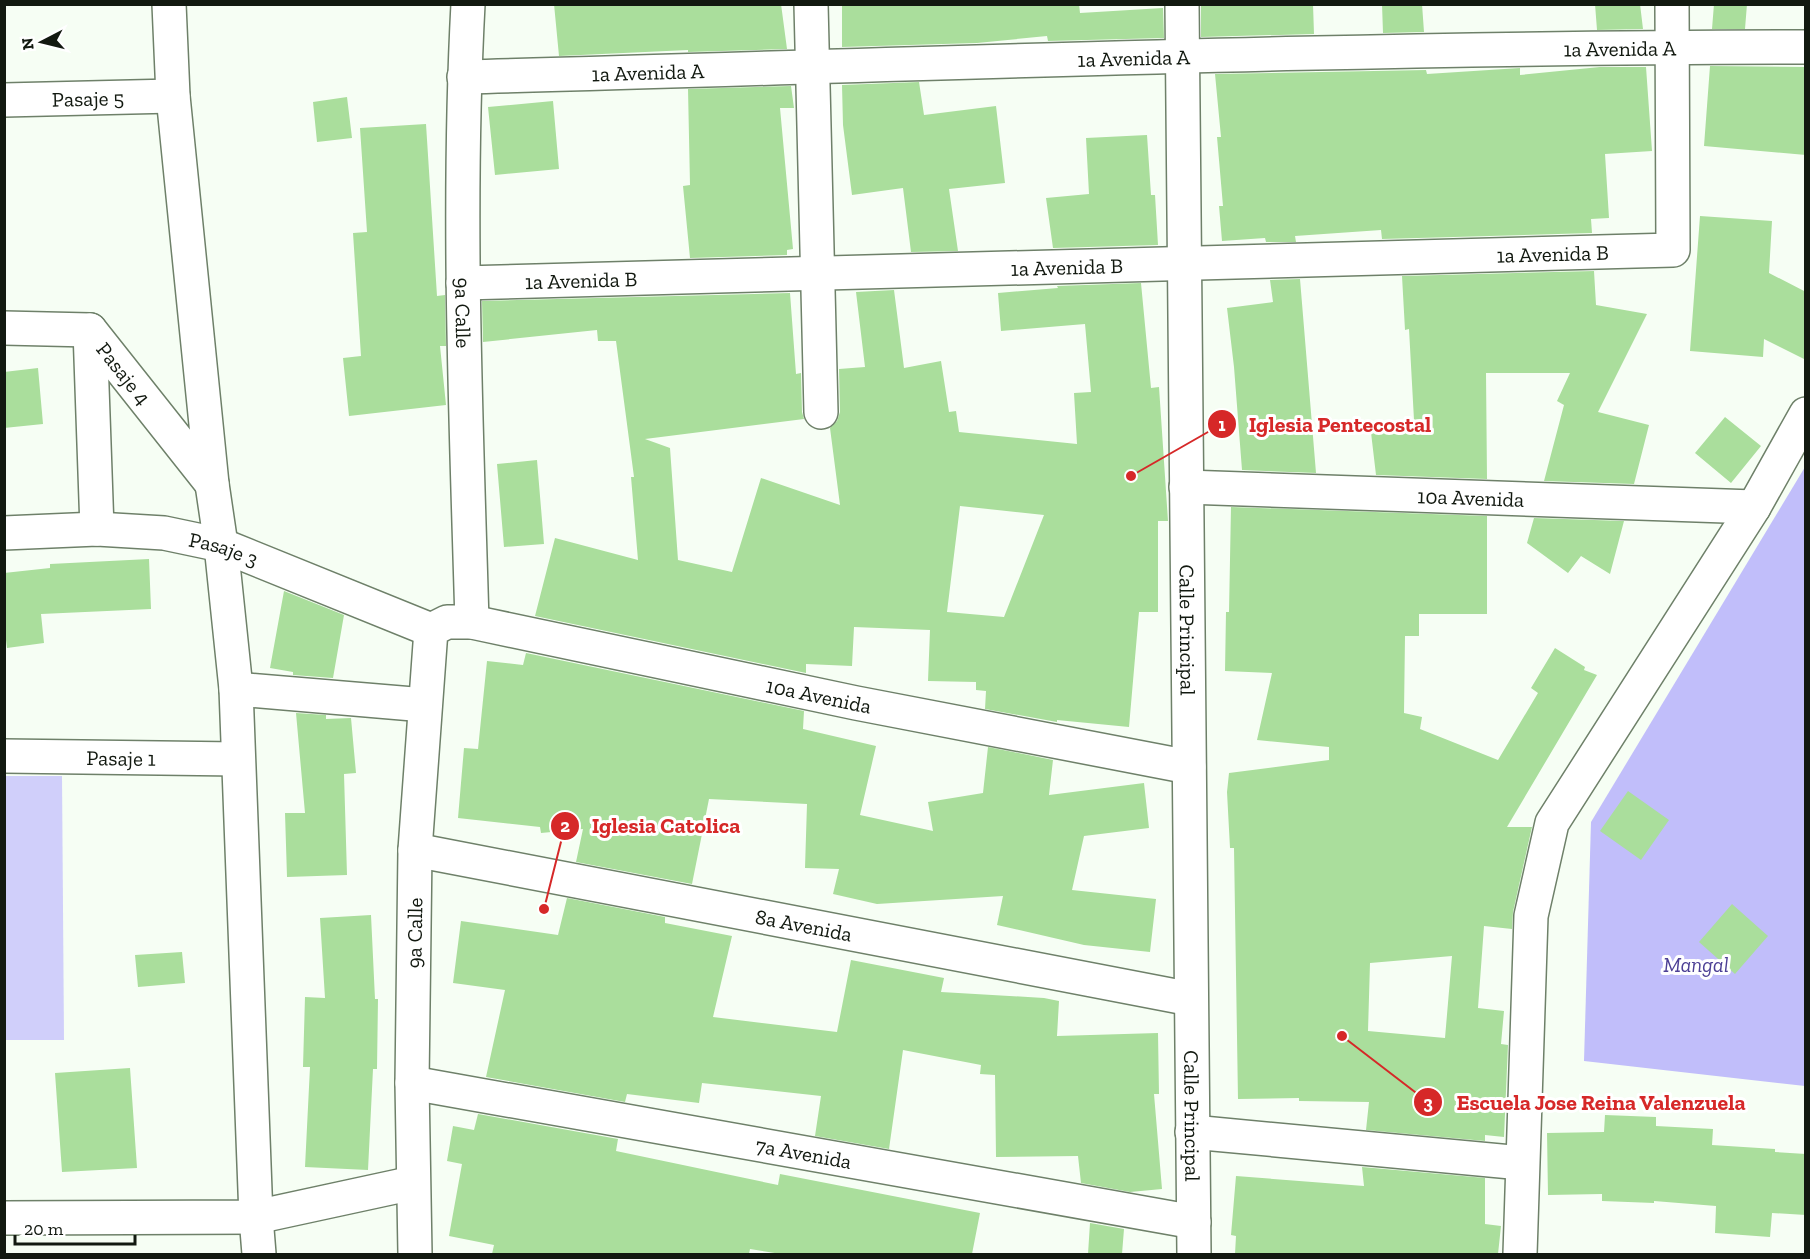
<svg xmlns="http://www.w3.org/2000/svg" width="1810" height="1259" viewBox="0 0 1810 1259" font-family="'Zilla Slab',serif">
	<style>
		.green { fill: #d0cffa }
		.forest { fill: #c1befa }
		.building { fill: #aade9c; fill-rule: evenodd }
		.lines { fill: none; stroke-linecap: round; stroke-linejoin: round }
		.minor-casing { stroke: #6e8069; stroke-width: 36 }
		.minor { stroke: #fff; stroke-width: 33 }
		.labels { text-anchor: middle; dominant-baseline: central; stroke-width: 6; stroke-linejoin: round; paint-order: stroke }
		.street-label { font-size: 21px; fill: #121910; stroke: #fff }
		.park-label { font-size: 21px; font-style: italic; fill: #4d4095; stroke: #fff }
		.leader { fill: none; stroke: #d62828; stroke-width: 2 }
		.callout-dot { fill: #d62828; stroke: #fff; stroke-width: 2 }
		.mark-label { font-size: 18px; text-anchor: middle; font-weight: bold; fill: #fff }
		.callout-label { font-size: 22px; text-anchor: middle; font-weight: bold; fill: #d62828; stroke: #fff; stroke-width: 6; stroke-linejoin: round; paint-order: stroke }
	</style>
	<rect width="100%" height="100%" fill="#f6fef4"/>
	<path class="green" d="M 5,776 L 62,776 L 64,1040 L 5,1040 Z"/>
	<path class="forest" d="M 1805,467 L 1805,1086 L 1584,1061 L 1591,822 Z"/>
	<path class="building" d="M 554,4 L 781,4 L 787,49 L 688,52 L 688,50 L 559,56 Z
		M 842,4 L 1079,4 L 1080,13 L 1163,8 L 1164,38 L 1048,41 L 1047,36 L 977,43 L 842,47 Z
		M 1216,4 L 1313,4 L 1314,34 L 1201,37 L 1201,5 Z
		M 1382,4 L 1422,4 L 1424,32 L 1383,33 Z
		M 1595,4 L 1640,4 L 1643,29 L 1597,30 Z
		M 1714,4 L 1747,4 L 1745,29 L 1712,29 Z
		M 1710,66 L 1806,67 L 1806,155 L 1704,146 Z
		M 1600,67 L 1646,67 L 1652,151 L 1605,154 L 1609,218 L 1591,219 L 1592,233 L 1382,239 L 1381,230 L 1295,236 L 1296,242 L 1266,242 L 1265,238 L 1222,241 L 1219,206 L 1223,206 L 1217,137 L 1221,137 L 1215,74 L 1426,70 L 1427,74 L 1520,68 L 1520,75 Z
		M 919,82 L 924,115 L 996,106 L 1005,183 L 949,189 L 958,251 L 911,252 L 903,188 L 852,195 L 843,125 L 842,85 Z
		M 791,86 L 794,108 L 780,108 L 793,249 L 787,250 L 787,255 L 690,258 L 683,186 L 690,185 L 688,89 Z
		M 347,97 L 352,138 L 317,142 L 313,102 Z
		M 553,101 L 559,169 L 495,175 L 488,107 Z
		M 426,124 L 437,296 L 445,295 L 446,346 L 440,346 L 446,405 L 349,416 L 343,358 L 361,356 L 353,233 L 367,232 L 360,128 Z
		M 1147,135 L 1151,195 L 1155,195 L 1158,245 L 1053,248 L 1046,198 L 1089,194 L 1086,138 Z
		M 1700,216 L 1772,221 L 1769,273 L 1806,292 L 1806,360 L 1764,339 L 1763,357 L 1690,351 Z
		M 1594,271 L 1596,305 L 1647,314 L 1598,412 L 1649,425 L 1634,484 L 1544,481 L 1564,405 L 1557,401 L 1570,373 L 1486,373 L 1487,479 L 1376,475 L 1370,424 L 1414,420 L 1409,329 L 1405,330 L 1402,276 Z
		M 1300,279 L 1316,473 L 1242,470 L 1234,367 L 1227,308 L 1273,302 L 1270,280 Z
		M 1141,283 L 1151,388 L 1159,387 L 1168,521 L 1158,521 L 1158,612 L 1139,612 L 1129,727 L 1057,720 L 1057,722 L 985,709 L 986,691 L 976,690 L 976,682 L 928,681 L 930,630 L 854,627 L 852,666 L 806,664 L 806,673 L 535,616 L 555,538 L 638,560 L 631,477 L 634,477 L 616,341 L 598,341 L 597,330 L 483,342 L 482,301 L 790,293 L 796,374 L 801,373 L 802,412 L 804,419 L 645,439 L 670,448 L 678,560 L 732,572 L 761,478 L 840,505 L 830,428 L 837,421 L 840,412 L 839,369 L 865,367 L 856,292 L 894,290 L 904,368 L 941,361 L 949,412 L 956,411 L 959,432 L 1077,444 L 1074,393 L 1091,392 L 1085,324 L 1001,331 L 998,293 L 1058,288 L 1057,286 ZM 960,506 L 1044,515 L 1004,617 L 947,612 Z
		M 38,368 L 43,424 L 4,428 L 4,372 Z
		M 1725,417 L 1761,446 L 1731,483 L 1695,453 Z
		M 537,460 L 544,544 L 504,547 L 497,464 Z
		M 1231,507 L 1487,516 L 1487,614 L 1419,614 L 1419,636 L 1405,636 L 1404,713 L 1422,717 L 1420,729 L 1498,760 L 1538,693 L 1531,688 L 1555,648 L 1585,667 L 1584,670 L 1597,675 L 1507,827 L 1532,827 L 1513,912 L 1512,929 L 1484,926 L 1478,1008 L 1504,1011 L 1501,1044 L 1508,1045 L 1504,1137 L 1485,1135 L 1485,1141 L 1366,1130 L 1369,1102 L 1299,1101 L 1299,1098 L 1238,1099 L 1234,848 L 1230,848 L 1227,792 L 1229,773 L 1329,760 L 1329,747 L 1257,740 L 1272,673 L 1225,671 L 1226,612 L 1229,612 ZM 1452,956 L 1445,1038 L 1368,1031 L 1370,963 Z
		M 1534,518 L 1624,521 L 1610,574 L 1581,556 L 1568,573 L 1527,543 Z
		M 149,559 L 151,609 L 41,614 L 44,643 L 7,648 L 4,624 L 4,573 L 50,568 L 50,564 Z
		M 284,591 L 344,615 L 333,678 L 293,675 L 293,672 L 270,668 Z
		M 526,653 L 804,711 L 803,729 L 876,746 L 860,815 L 933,831 L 928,802 L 983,793 L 988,747 L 1053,760 L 1049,795 L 1144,783 L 1149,828 L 1084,836 L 1072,890 L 1156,899 L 1150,952 L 1084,945 L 997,925 L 1003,896 L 877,904 L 833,894 L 839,869 L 805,868 L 807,804 L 709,799 L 692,884 L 576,862 L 583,829 L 541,833 L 540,827 L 458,818 L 464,748 L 478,749 L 487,661 L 523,665 Z
		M 296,713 L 326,715 L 326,719 L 351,718 L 356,773 L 344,774 L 347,875 L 287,877 L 285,813 L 305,813 Z
		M 1628,791 L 1669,820 L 1641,860 L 1600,831 Z
		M 567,898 L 665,917 L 665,923 L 732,936 L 713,1017 L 837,1032 L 851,960 L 944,978 L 941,992 L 1044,998 L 1059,1001 L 1057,1036 L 1158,1033 L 1159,1094 L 1154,1094 L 1162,1189 L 1130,1192 L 1081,1183 L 1078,1156 L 996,1157 L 995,1075 L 980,1074 L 981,1065 L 903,1050 L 889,1149 L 815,1136 L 821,1096 L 702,1083 L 699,1103 L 627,1094 L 625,1102 L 486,1077 L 505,990 L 453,983 L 461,921 L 558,935 Z
		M 1732,904 L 1768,936 L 1735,974 L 1699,942 Z
		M 371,915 L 375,999 L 378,999 L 377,1069 L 373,1069 L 368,1170 L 305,1167 L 310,1067 L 303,1067 L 305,997 L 325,998 L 320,918 Z
		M 182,952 L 185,983 L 138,987 L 135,955 Z
		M 130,1068 L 137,1168 L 62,1172 L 55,1073 Z
		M 478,1114 L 618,1139 L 616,1151 L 778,1185 L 780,1174 L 980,1213 L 972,1254 L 781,1254 L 750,1249 L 749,1254 L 492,1254 L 494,1245 L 449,1236 L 462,1164 L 447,1161 L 453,1126 L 474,1130 Z
		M 1605,1115 L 1656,1117 L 1656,1126 L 1713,1129 L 1712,1145 L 1775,1149 L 1775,1152 L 1806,1154 L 1806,1215 L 1772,1213 L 1770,1237 L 1715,1233 L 1716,1206 L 1654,1201 L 1654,1203 L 1602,1201 L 1602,1194 L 1548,1195 L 1547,1133 L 1604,1132 Z
		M 1362,1167 L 1485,1178 L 1485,1224 L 1501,1226 L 1498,1254 L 1235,1254 L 1236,1236 L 1231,1235 L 1236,1176 L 1364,1186 Z
		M 1090,1223 L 1124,1229 L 1122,1254 L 1088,1254 Z"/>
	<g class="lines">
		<g class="minor-casing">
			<g id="minor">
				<path d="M 169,4 L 173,96 L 212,484 L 221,545 L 236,689 L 256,1217 L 259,1254"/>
				<path id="s1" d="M 468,4 C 457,210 466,416 472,622"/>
				<path d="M 811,4 L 821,412"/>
				<path id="s2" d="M 1182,4 L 1194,1254"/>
				<path id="s3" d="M 464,77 C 911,65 1358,47 1806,47"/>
				<path id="s4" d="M 4,100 L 173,96"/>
				<path id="s5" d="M 463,283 L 1673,250 L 1672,4"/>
				<path id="s6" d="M 4,328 L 90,330 L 212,484"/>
				<path d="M 90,330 L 97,529"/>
				<path id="s7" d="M 1186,487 L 1754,507"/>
				<path id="s8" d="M 4,533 L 97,529 L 164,533 L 221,545 L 431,630"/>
				<path d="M 236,689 L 425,705"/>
				<path id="s9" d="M 4,756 L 238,759"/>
				<path id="s10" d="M 415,850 L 1191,999"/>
				<path id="s11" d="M 412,1083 L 1194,1222"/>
				<path d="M 1192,1132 L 1522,1163"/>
				<path d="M 4,1218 L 256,1217 L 413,1183"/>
				<path id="s12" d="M 415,1254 L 412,1083 L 415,850 L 431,630 L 447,622 L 472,622 L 856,703 L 1189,767"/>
				<path d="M 1520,1254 L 1531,916 L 1552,823 L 1754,507 L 1806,414"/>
			</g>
		</g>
		<use href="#minor" class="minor"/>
	</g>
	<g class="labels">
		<g class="street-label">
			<text stroke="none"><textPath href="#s3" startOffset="1156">1a Avenida A</textPath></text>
			<text stroke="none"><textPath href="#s3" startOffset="670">1a Avenida A</textPath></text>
			<text stroke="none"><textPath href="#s3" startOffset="184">1a Avenida A</textPath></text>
			<text stroke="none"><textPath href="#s4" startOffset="84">Pasaje 5</textPath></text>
			<text stroke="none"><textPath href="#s5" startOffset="1090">1a Avenida B</textPath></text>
			<text stroke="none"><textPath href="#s5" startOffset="604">1a Avenida B</textPath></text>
			<text stroke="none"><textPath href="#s5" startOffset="118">1a Avenida B</textPath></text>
			<text stroke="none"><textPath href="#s1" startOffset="309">9a Calle</textPath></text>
			<text stroke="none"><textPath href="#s6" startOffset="141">Pasaje 4</textPath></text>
			<text stroke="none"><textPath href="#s7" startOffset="285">10a Avenida</textPath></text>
			<text stroke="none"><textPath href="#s8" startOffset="222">Pasaje 3</textPath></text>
			<text stroke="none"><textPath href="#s2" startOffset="626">Calle Principal</textPath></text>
			<text stroke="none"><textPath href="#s12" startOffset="1022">10a Avenida</textPath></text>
			<text stroke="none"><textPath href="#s9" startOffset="117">Pasaje 1</textPath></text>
			<text stroke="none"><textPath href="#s10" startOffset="396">8a Avenida</textPath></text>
			<text stroke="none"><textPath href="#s12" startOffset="321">9a Calle</textPath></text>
			<text stroke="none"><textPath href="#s2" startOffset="1112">Calle Principal</textPath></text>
			<text stroke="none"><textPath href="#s11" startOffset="398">7a Avenida</textPath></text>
		</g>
		<g class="park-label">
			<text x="1696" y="964">Mangal</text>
		</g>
	</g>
	<path class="leader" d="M1131 476L1222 424M544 909L565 826M1342 1036L1428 1102"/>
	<g class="callout-dot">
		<circle cx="1131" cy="476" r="6"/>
		<circle cx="544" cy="909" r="6"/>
		<circle cx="1342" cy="1036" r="6"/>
		<circle cx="1222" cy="424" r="15"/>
		<circle cx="565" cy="826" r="15"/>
		<circle cx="1428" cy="1102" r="15"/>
	</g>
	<g class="mark-label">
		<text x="1222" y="431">1</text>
		<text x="565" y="832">2</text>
		<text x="1428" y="1109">3</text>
	</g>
	<g class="callout-label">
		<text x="1340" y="432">Iglesia Pentecostal</text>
		<text x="666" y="833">Iglesia Catolica</text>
		<text x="1601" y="1110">Escuela Jose Reina Valenzuela</text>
	</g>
	<rect width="1810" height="1259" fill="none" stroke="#121910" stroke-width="12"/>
	<g transform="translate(42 42) rotate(263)" stroke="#ffffff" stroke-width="4.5" paint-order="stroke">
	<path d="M0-4.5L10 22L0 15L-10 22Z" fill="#121910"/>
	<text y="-9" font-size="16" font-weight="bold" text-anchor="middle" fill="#121910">N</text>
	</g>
	<path d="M15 1235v9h120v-9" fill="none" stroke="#121910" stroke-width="3"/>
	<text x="24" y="1235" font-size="18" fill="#121910" stroke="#ffffff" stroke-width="4.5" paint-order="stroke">20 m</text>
</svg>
